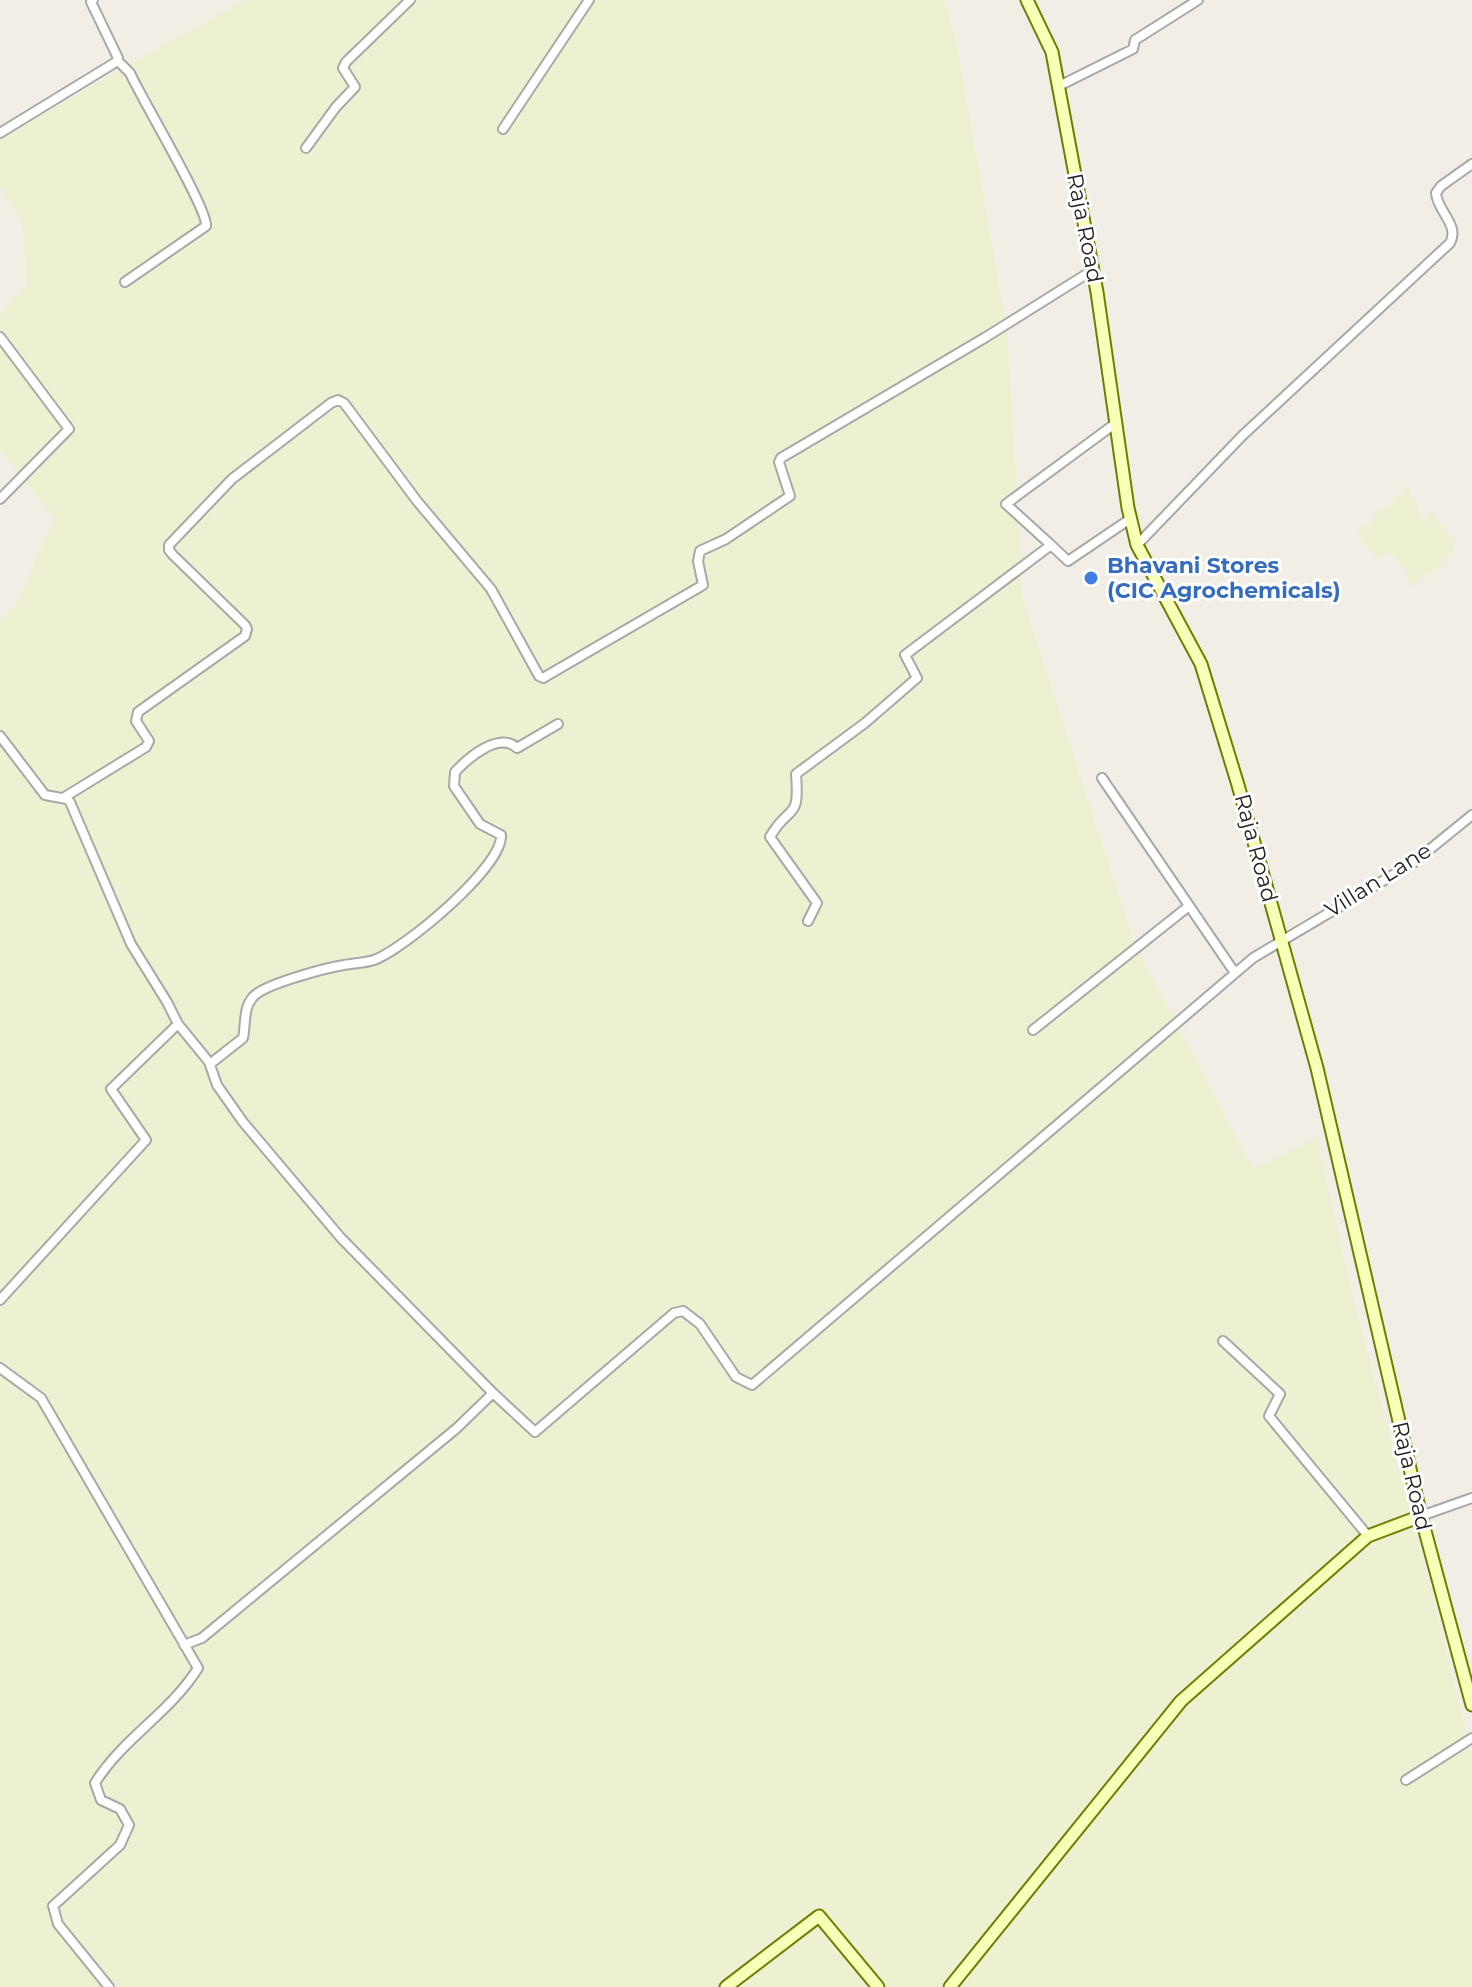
<svg xmlns="http://www.w3.org/2000/svg" width="1472" height="1987" viewBox="0 0 1472 1987" font-family="Montserrat,sans-serif">
	<style>
		.farmland { fill: #eef1d1 }
		.lines { fill: none; stroke-linecap: round; stroke-linejoin: round }
		.street-casing { stroke: #a8a8a8; stroke-width: 12 }
		.secondary-casing { stroke: #6d7f00; stroke-width: 15 }
		.street { stroke: #fff; stroke-width: 8 }
		.secondary { stroke: #f8ffb7; stroke-width: 11 }
		.shop-dot { fill: #3f7fe0; stroke: #fff; stroke-width: 3 }
		.labels { text-anchor: middle; dominant-baseline: central; stroke-width: 6; stroke-linejoin: round; paint-order: stroke }
		.street-label { font-size: 22px; fill: #212121; stroke: #fff }
		.shop-label { font-size: 22px; font-weight: bold; fill: #366cbe; stroke: #fff; text-anchor: start }
	</style>
	<rect width="100%" height="100%" fill="#f2eee6"/>
	<path class="farmland" d="M 244,0 L 944,0 L 957,45 L 1007,330 L 1023,599 L 1135,945 L 1253,1169 L 1317,1137 L 1357,1314 L 1435,1603 L 1472,1755 L 1472,1987 L 0,1987 L 0,619 L 17,602 L 54,519 L 0,449 L 0,315 L 27,285 L 22,222 L 0,187 L 0,138 Z
		M 1406,487 L 1410,490 L 1410,499 L 1420,506 L 1417,509 L 1420,518 L 1426,522 L 1431,511 L 1455,546 L 1451,555 L 1440,566 L 1410,587 L 1407,585 L 1407,574 L 1399,562 L 1388,552 L 1381,559 L 1376,558 L 1363,543 L 1362,538 L 1356,535 L 1364,525 L 1370,525 L 1372,518 L 1379,510 L 1390,506 L 1397,495 L 1403,495 Z"/>
	<g class="lines">
		<g class="street-casing">
			<path id="street" d="M 117,60 L 130,73 C 141,98 208,209 206,226 L 125,282
				M 1059,86 L 1133,49 L 1135,40 L 1198,0
				M 503,129 L 589,0
				M 0,133 L 116,62 L 118,58 L 91,2 L 93,0
				M 306,148 L 336,107 L 355,87 L 343,68 L 346,62 L 410,0
				M 0,337 L 69,429 L 0,499
				M 1051,545 L 1068,561 L 1130,519
				M 1137,545 L 1243,435 L 1450,243 C 1460,225 1437,211 1436,193 L 1441,186 L 1472,164
				M 0,736 L 45,795 L 67,799 L 70,802 L 131,944 L 167,1002 L 178,1024 L 209,1062 L 217,1085 L 243,1122 L 341,1238 L 493,1393 L 457,1428 L 202,1638 L 184,1645
				M 1102,778 L 1235,973
				M 63,798 L 146,747 L 149,741 L 136,721 L 138,712 L 245,636 L 247,629 L 245,625 L 173,555 L 169,550 L 169,545 L 232,479 L 331,403 L 338,400 L 344,403 L 417,501 L 491,589 L 539,676 L 543,678 L 703,585 L 698,561 L 700,551 L 726,539 L 790,496 L 779,462 L 781,458 L 986,337 L 1093,270
				M 808,921 L 817,903 L 770,837 C 789,803 800,823 796,774 L 865,723 L 917,678 L 905,655 L 1051,545 L 1006,504 L 1116,423
				M 1033,1030 L 1189,906
				M 210,1064 L 243,1038 C 246,1024 243,1008 253,997 C 264,984 326,968 344,965 C 354,963 365,963 374,960 C 404,949 503,867 501,835 L 480,824 L 454,786 L 455,772 C 468,758 499,731 517,748 L 558,724
				M 0,1300 L 146,1140 L 111,1089 L 178,1024
				M 1223,1341 L 1280,1394 L 1269,1416 L 1368,1536
				M 0,1368 L 41,1398 L 198,1668 C 170,1713 123,1738 95,1783 L 101,1800 L 120,1809 L 129,1825 L 120,1845 L 53,1906 L 58,1924 L 109,1987
				M 493,1393 L 535,1432 L 674,1313 L 683,1311 L 700,1324 L 736,1377 L 752,1385 L 1253,958 L 1413,863 L 1472,815
				M 1421,1516 L 1472,1498
				M 1406,1780 L 1472,1738"/>
		</g>
		<g class="secondary-casing">
			<path id="secondary" d="M 1027,0 L 1052,52 L 1097,292 L 1128,508 L 1137,545 L 1201,664 L 1238,785 L 1317,1068 L 1421,1516 L 1472,1705
				M 726,1987 L 819,1916 L 878,1987
				M 950,1987 L 1181,1701 L 1368,1536 L 1421,1516"/>
		</g>
		<use href="#street" class="street"/>
		<use href="#secondary" class="secondary"/>
	</g>
	<circle class="shop-dot" cx="1091" cy="578" r="8"/>
	<g class="labels">
		<g class="street-label">
			<text transform="translate(1085 228) rotate(79)">Raja Road</text>
			<text transform="translate(1256 848) rotate(75)">Raja Road</text>
			<text transform="translate(1378 880) rotate(-32)">Villan Lane</text>
			<text transform="translate(1412 1476) rotate(77)">Raja Road</text>
		</g>
		<g class="shop-label">
			<text x="1107" y="565">Bhavani Stores<tspan x="1107" dy="25">(CIC Agrochemicals)</tspan></text>
		</g>
	</g>
</svg>
